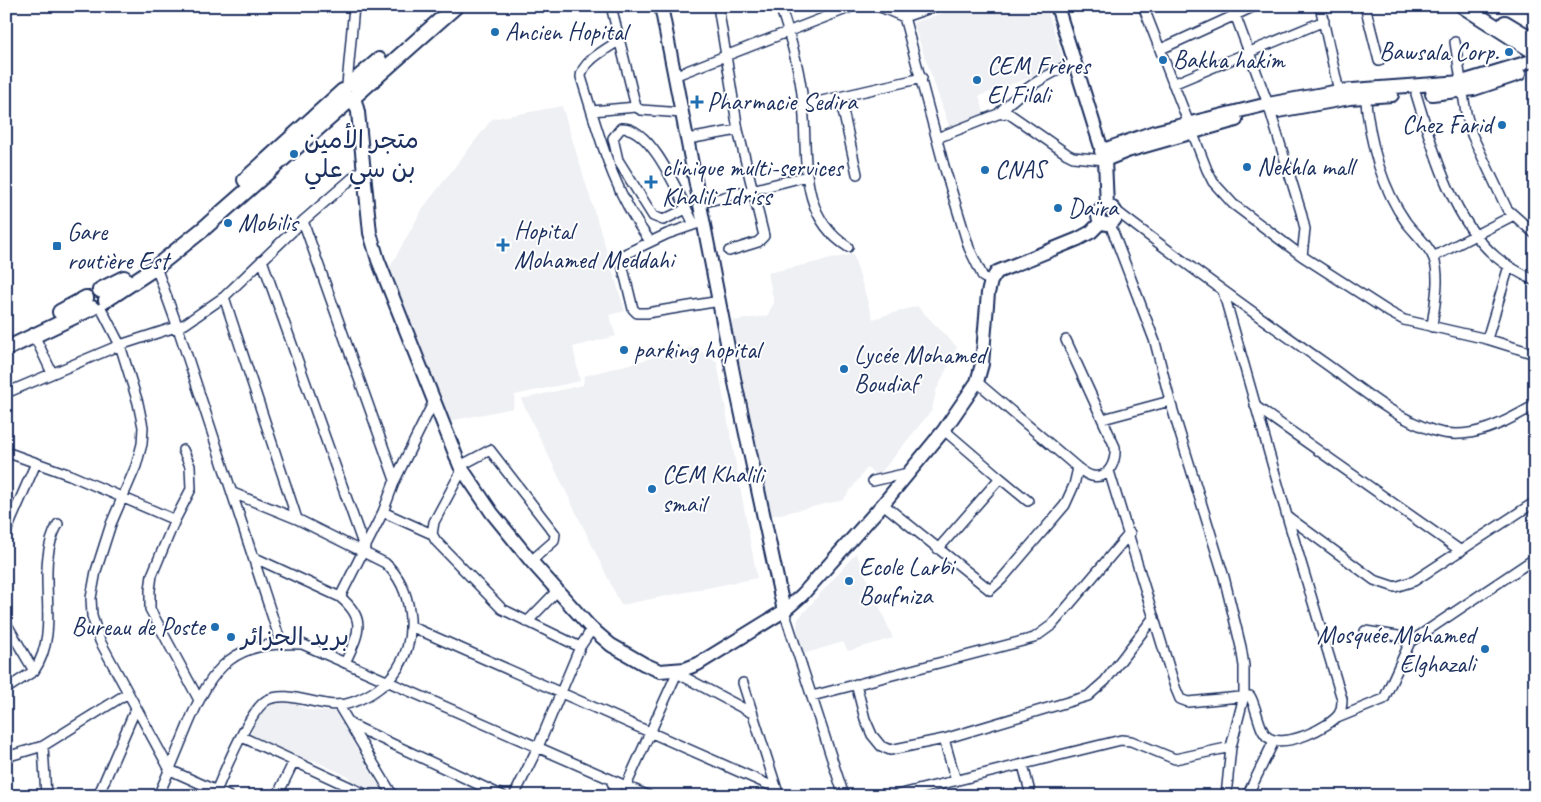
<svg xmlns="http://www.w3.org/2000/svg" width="1541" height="802" viewBox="0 0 1541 802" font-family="Caveat,'Playpen Sans Arabic',sans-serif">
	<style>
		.built { fill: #eff0f4 }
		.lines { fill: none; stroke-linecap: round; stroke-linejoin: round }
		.street-casing { stroke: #1b2f5e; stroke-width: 12 }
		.secondary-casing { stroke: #1b2f5e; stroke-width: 16 }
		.primary-casing { stroke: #1b2f5e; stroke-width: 18 }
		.street { stroke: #fff; stroke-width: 9 }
		.secondary { stroke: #fff; stroke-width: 12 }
		.primary { stroke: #fff; stroke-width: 14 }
		.poi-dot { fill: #1f6fb2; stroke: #fff; stroke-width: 2 }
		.labels { text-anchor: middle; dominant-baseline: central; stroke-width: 4; stroke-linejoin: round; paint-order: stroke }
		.poi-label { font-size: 25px; fill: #1b2f5e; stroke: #fff; text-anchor: start }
	</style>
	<rect width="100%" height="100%" fill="#fff"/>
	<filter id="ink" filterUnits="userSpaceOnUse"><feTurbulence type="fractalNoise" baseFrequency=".02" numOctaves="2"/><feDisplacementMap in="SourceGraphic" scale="10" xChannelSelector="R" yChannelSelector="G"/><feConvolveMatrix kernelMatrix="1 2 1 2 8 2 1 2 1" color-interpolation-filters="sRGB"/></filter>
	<g filter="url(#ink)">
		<path class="built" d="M 964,6 L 1046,6 L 1065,65 L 979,96 L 985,115 L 949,126 L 913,23 Z
			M 562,106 L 625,311 L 609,315 L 616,336 L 573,347 L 580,381 L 515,395 L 513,408 L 450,421 L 390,267 L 423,208 L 492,119 Z
			M 853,254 L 873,319 L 917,306 L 957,347 L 936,391 L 932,410 L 878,476 L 867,468 L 843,500 L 771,516 L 731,321 L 767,316 L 774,303 L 768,273 Z
			M 694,347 L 717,362 L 757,578 L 621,605 L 521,399 L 583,385 L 584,376 Z
			M 856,553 L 893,638 L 848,651 L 843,642 L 803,654 L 797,629 L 798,619 Z
			M 290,702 L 309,710 L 335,712 L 380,788 L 378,794 L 351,782 L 349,777 L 313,760 L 307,762 L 250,736 L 259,714 L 266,707 L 273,704 Z"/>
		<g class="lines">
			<g class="street-casing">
				<path id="street" d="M 611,6 L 636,107 L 641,110 L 683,113
					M 718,6 L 738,130 L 764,236 L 758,242 L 729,251
					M 780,6 C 791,38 800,69 803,103 C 808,155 797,215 848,247
					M 878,6 L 904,17 L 944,166 L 969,248 L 983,277 L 991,281
					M 1143,6 L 1207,170 L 1213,182 L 1233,204 L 1302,256 L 1389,312 L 1404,320 L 1487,339 L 1535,354
					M 1232,6 L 1268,104 L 1301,212 L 1305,229 L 1302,256
					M 1320,6 L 1340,96
					M 1365,6 L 1379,61
					M 904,17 L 936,6
					M 620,40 C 608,48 581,62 581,77 C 599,134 613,193 650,241
					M 1455,42 L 1466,113 L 1472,135 L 1507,209 L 1535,234
					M 1161,49 L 1255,6
					M 674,76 L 854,6
					M 1173,84 L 1324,21
					M 347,85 L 354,6
					M 1365,93 C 1369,138 1379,184 1406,222 C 1415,234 1429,245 1434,259 C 1441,279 1434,306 1432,327
					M 1416,94 C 1432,147 1452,220 1496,257 C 1508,267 1522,274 1535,281
					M 840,97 L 857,174
					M 804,105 L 922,78
					M 592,111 L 636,107
					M 998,114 C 1021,90 1045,75 1076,62
					M 937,138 L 998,114 L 1008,113 L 1067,154 L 1073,157 L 1105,160
					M 688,139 L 738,130
					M 701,203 L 807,176
					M 686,209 L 663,220 L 653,216 L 618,160 L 613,138 L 621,128 C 652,125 681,200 694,224
					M 1115,210 C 1184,263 1255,314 1326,364 C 1360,388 1395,419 1435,431 C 1470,442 1506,422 1535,405
					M 303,221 L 395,480
					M 699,223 L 667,234 L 625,254 L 622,264 L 633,309 L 637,313 L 647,313 L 720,301
					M 1110,224 L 1155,342 L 1170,401 L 1224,577 L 1241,647 L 1244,666 L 1244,696 L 1231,747 L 1226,796
					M 1433,257 L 1512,216
					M 262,260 L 364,547
					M 156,267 L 178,328 L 281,643
					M 224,297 L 297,519
					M 101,308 L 120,345 L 138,403 L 143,427 L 142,444 L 136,466 L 111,524 L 96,571 L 91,598 L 92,616 L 100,641 L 170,770 L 228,796
					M 34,335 L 52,373
					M 1487,339 L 1509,266
					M 977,382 L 1078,468 C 1082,471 1087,475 1092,476 C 1110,480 1116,460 1115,447 L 1066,340
					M 6,393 L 120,345 L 185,324 L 224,297 L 303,221 L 364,168
					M 1255,406 L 1461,551
					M 1103,419 L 1170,401
					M 183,450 L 190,466 L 191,489 L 175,520 L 152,575 L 150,590 L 150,609 L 199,700
					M 6,452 L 70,475 L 175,520
					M 460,466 L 490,450 L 555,534 L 554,541 L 531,561
					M 462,470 L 434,522 L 432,534 L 436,541 L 502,609 L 580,647
					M 1109,471 L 1175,687 L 1180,699 L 1188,702 L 1250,696 C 1257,707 1259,733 1269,738 C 1285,748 1329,728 1339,714 C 1342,709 1342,704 1342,699 L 1287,516 L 1223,291
					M 1000,478 L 1028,501
					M 873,481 L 908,473
					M 883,504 L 990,590 L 1001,580 L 1065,505 L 1074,485 L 1078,468
					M 383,512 L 432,534
					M 1287,516 L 1374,580 L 1395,587 L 1414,581 L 1535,502
					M 6,532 L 36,463
					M 938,549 L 1000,478 L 944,430
					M 253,557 L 340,597 C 368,620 358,634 345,663
					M 340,597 L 383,512 L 395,480 L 435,399
					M 784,611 L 844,796
					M 527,622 L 558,590
					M 6,623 L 34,671 L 6,689
					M 410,626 L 776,788
					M 1365,631 L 1398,636 L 1410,642
					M 34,671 C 64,627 32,570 58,524
					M 673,671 L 752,713
					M 743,683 L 779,796
					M 856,684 L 865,719 L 872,735 L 881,746 L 890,750 L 944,739 L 1088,696 L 1105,681 L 1154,617
					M 812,696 L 1034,638 L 1052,625 L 1130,533
					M 339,706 L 393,796
					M 1337,718 L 1384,699 L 1410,642 L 1531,561
					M 350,724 L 503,796
					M 242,737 L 369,796
					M 944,739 L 956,781
					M 43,746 L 46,796
					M 6,757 L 43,746 L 128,693
					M 1023,765 L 1031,796
					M 611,780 L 618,796
					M 626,786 L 677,673
					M 98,796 L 136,708
					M 158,796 C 169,772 178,749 188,725 C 213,665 233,641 302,644 L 649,796
					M 214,796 C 223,775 249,710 267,700 C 291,688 326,713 353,702 C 370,696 388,684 398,668 C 418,637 413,588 385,563 L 297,519 L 233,493
					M 277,796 L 294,761
					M 514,796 L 538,747 L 580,647 L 592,629
					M 893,796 L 1121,740 L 1131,741 L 1175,759 L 1231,747
					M 1247,796 L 1274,741"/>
			</g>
			<g class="secondary-casing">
				<path id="secondary" d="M 661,6 L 734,378 L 784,611
					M 1057,6 L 1105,160 L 1107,206
					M 1432,94 L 1474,89 L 1519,74
					M 354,97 L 358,112 L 370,233 L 378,260 L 460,466 L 492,513 L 531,561 L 590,627 L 611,645 L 644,664 L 660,671 L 685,669 L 698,664 L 784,611 L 802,595 L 883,504 L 944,430 L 977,382 L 982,364 L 988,293 L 991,281 L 997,272 L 1078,239 L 1091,232 L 1101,222
					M 1278,111 L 1350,98 L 1392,95
					M 1101,151 L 1154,132 L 1268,104 L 1339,91 L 1462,82 L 1535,60
					M 1105,160 L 1127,151 L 1236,120
					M1098 215a9 9 0 1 1 18 0a9 9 0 1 1-18 0Z"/>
			</g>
			<g class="primary-casing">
				<path id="primary" d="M 1463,6 L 1535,52
					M 1505,23 L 1535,41
					M 351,84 L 379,60
					M 357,94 L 456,6
					M 245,180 L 343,91
					M 100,290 L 124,278
					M 106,300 L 156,267 L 202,230 L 352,98
					M 60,312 L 86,298
					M 6,349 L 92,308"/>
			</g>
			<use href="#street" class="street"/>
			<use href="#secondary" class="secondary"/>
			<use href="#primary" class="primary"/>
		</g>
	</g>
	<g class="poi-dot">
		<circle cx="495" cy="32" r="5"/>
		<circle cx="1509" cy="52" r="5"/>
		<circle cx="1163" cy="60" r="5"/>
		<circle cx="977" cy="80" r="5"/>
		<path d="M694.5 94.5h5v5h5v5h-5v5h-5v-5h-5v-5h5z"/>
		<circle cx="1502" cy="125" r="5"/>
		<circle cx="294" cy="154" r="5"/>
		<circle cx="1247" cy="167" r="5"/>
		<circle cx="985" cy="170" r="5"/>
		<path d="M648.5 174.5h5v5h5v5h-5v5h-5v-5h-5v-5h5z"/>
		<circle cx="1058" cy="208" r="5"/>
		<circle cx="228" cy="223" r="5"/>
		<path d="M500.5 237.5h5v5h5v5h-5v5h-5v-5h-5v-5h5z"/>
		<rect x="52" y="241" width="10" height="10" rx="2.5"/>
		<circle cx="624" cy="350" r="5"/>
		<circle cx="844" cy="369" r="5"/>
		<circle cx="652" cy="489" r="5"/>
		<circle cx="849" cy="581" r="5"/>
		<circle cx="215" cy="627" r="5"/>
		<circle cx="231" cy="637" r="5"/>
		<circle cx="1485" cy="649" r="5"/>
	</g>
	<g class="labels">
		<g class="poi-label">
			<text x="505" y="32">Ancien Hopital</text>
			<text x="1499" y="52" text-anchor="end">Bawsala Corp.</text>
			<text x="1173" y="60">Bakha hakim</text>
			<text x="987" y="66">CEM Frères<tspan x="987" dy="29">El Filali</tspan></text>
			<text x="707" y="102">Pharmacie Sedira</text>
			<text x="1492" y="125" text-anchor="end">Chez Farid</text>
			<text x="304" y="140">متجر الأمين<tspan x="304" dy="29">بن سي علي</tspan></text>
			<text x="1257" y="167">Nekhla mall</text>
			<text x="662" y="168">clinique multi-services<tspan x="662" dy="29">Khalili Idriss</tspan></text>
			<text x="995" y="170">CNAS</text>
			<text x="1068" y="208">Daïra</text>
			<text x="238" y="223">Mobilis</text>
			<text x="514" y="231">Hopital<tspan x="514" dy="29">Mohamed Meddahi</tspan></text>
			<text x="67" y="232">Gare<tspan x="67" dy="29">routière Est</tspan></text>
			<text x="634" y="350">parking hopital</text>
			<text x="854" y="355">Lycée Mohamed<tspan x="854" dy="29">Boudiaf</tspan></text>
			<text x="662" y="475">CEM Khalili<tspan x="662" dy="29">smail</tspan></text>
			<text x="859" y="567">Ecole Larbi<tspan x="859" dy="29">Boufniza</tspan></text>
			<text x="205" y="627" text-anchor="end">Bureau de Poste</text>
			<text x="1475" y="635" text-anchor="end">Mosquée Mohamed<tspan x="1475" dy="29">Elghazali</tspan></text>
			<text x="241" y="637">بريد الجزائر</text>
		</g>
	</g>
	<rect width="1541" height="802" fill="none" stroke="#fff" stroke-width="25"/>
	<rect x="12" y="12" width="1516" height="777" fill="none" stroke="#1b2f5e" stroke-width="2" filter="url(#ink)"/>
</svg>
